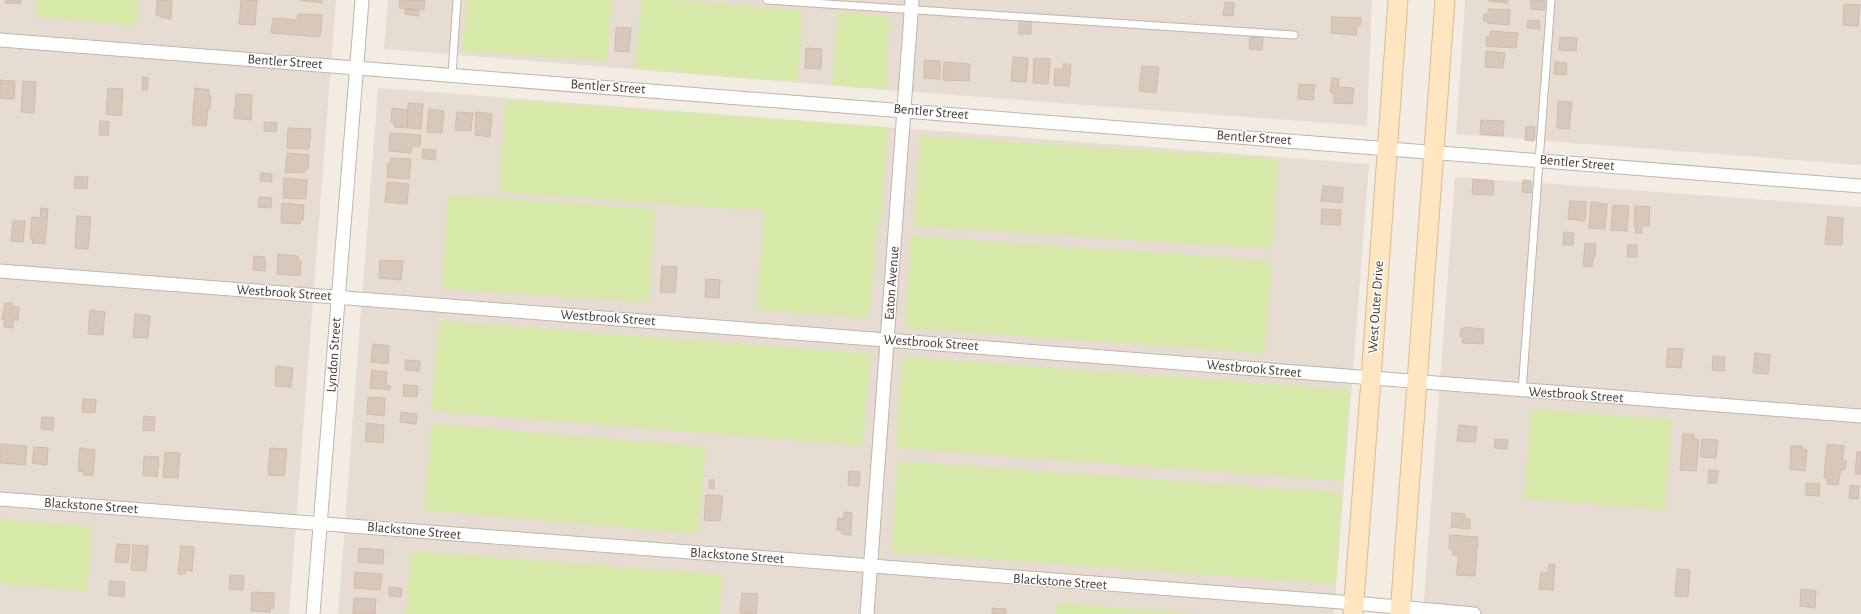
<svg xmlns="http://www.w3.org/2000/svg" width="1861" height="614" viewBox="0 0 1861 614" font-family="'Alegreya Sans',sans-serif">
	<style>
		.residential { fill: #e7dcd1 }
		.green { fill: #d8eaa9 }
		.building { fill: #d8c8bb; stroke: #d0bbab }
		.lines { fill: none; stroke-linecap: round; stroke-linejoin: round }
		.service-casing { stroke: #c2b4a8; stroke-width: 9 }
		.minor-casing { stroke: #c2b4a8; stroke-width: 15 }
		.secondary-casing { stroke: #d9ba92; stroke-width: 21 }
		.service { stroke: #fff; stroke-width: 7 }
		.minor { stroke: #fff; stroke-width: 13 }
		.secondary { stroke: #ffe6c1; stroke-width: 19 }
		.labels { text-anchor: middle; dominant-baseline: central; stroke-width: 3; stroke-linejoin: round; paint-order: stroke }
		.street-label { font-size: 14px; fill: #453b33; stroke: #fff }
	</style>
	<rect width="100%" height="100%" fill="#f3ece3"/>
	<path class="residential" d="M 0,0 L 336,0 L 289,614 L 0,614 Z
		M 388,0 L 1372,0 L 1367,126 L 887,90 L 384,49 Z
		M 1465,0 L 1861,0 L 1861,165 L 1456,134 Z
		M 378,88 L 1369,164 L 1334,614 L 338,614 Z
		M 1455,177 L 1861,207 L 1861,614 L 1423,614 Z"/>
	<path class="green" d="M 37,0 L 138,0 L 136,26 L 36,17 Z
		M 468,0 L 612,0 L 607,61 L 462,51 Z
		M 641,0 L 675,0 L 802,11 L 798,82 L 635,69 Z
		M 838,12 L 889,17 L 887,90 L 832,85 Z
		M 505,100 L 888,127 L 881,219 L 878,219 L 869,318 L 756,310 L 764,211 L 499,192 Z
		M 920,136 L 1278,159 L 1272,249 L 914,226 Z
		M 448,195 L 655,209 L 649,302 L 442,289 Z
		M 911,236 L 1272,261 L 1265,353 L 905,328 Z
		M 439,321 L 871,354 L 862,446 L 431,411 Z
		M 902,357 L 1350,390 L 1343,481 L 896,448 Z
		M 1531,409 L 1672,420 L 1665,510 L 1524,499 Z
		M 432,424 L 706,447 L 698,534 L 424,510 Z
		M 898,461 L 1342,493 L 1336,584 L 891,552 Z
		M 0,519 L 92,527 L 87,591 L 0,584 Z
		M 411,551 L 722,575 L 719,614 L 406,614 Z
		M 1057,603 L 1199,614 L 1056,614 Z"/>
	<path class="building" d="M 5,0 L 21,0 L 21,4 L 5,3 Z
		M 157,0 L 172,0 L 171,19 L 160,17 L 160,15 L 156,15 Z
		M 241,0 L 257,0 L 255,25 L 239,24 Z
		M 300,0 L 322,0 L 322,3 Z
		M 400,0 L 425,0 L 424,10 L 399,8 Z
		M 1489,0 L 1508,0 L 1508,3 L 1489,1 Z
		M 1531,0 L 1545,1 L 1544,10 L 1531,9 Z
		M 1225,2 L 1234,3 L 1233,16 L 1223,15 Z
		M 1844,4 L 1860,5 L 1858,26 L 1843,25 Z
		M 405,9 L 419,10 L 419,16 L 405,14 Z
		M 1488,9 L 1510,10 L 1509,25 L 1487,23 L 1487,21 L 1483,21 L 1484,14 L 1488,14 Z
		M 298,14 L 322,15 L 320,37 L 271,33 L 273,18 L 297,20 Z
		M 1332,17 L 1361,18 L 1360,26 L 1357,26 L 1356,35 L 1331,33 Z
		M 1019,20 L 1031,21 L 1031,34 L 1019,34 Z
		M 1528,20 L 1540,21 L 1540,29 L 1527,28 Z
		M 616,27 L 631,28 L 629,52 L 615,51 Z
		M 1490,31 L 1518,33 L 1516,48 L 1486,46 L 1487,37 L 1490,37 Z
		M 1250,37 L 1263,37 L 1262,50 L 1249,49 Z
		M 1560,37 L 1577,38 L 1576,51 L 1559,50 Z
		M 806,48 L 822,49 L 821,69 L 805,68 Z
		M 1486,51 L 1505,53 L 1503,68 L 1485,67 Z
		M 1013,57 L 1028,58 L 1026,82 L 1011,81 Z
		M 1034,58 L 1050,59 L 1048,84 L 1033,83 Z
		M 924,60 L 940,61 L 940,79 L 924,78 Z
		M 944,62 L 970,64 L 969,81 L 943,80 Z
		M 1555,62 L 1567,63 L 1566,75 L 1554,74 Z
		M 1063,64 L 1071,64 L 1069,86 L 1054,85 L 1055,69 L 1063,69 Z
		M 1142,66 L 1159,67 L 1156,93 L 1139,91 Z
		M 143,77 L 148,78 L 147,90 L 142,90 Z
		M 1332,78 L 1339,79 L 1338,87 L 1354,88 L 1352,104 L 1334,103 L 1334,93 L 1330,92 Z
		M 0,80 L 15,81 L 14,99 L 0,98 Z
		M 23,81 L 36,82 L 34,113 L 21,112 Z
		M 1299,84 L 1315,85 L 1313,100 L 1298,99 Z
		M 108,88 L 123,89 L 121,116 L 106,114 Z
		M 195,88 L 209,90 L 209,96 L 211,96 L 210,109 L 208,108 L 206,126 L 192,125 Z
		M 236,94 L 252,95 L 251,120 L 234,118 Z
		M 1558,101 L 1572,102 L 1569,129 L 1557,128 Z
		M 408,103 L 423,104 L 421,129 L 407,128 Z
		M 392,108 L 408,110 L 407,128 L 394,127 L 394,122 L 391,122 Z
		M 429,109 L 444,111 L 442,133 L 427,132 Z
		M 457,112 L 473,113 L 471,131 L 455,130 Z
		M 476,112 L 492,114 L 490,137 L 475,135 Z
		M 1481,120 L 1504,121 L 1503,136 L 1480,134 Z
		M 100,121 L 109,122 L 108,135 L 99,135 Z
		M 264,122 L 277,123 L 276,132 L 264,131 Z
		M 1526,127 L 1535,127 L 1534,141 L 1525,140 Z
		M 288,128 L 311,129 L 309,149 L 287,148 Z
		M 390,133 L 421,135 L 420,146 L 412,146 L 411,153 L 389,151 Z
		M 423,149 L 436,150 L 435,160 L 422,158 Z
		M 287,153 L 309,155 L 308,169 L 305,169 L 304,173 L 285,172 Z
		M 391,158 L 411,159 L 409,179 L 387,177 L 388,163 L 391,163 Z
		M 261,173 L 272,174 L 272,182 L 260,181 Z
		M 75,176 L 88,177 L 87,189 L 74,188 Z
		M 284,178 L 307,180 L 306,199 L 283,198 Z
		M 1473,179 L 1494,181 L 1493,195 L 1472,194 Z
		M 1523,180 L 1531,181 L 1531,193 L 1522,192 Z
		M 387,182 L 409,184 L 407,204 L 385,202 Z
		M 1323,186 L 1343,188 L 1342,203 L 1321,201 Z
		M 259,197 L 272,198 L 271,208 L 258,207 Z
		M 1570,201 L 1586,202 L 1585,221 L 1568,219 Z
		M 1591,202 L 1607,204 L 1605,229 L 1589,228 Z
		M 282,203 L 304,205 L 303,220 L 300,219 L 300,224 L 281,223 Z
		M 1613,205 L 1629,206 L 1627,231 L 1611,230 Z
		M 1635,206 L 1650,207 L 1649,226 L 1642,226 L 1642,233 L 1635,233 L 1636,226 L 1634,225 Z
		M 41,208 L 48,209 L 45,244 L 32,243 L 33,239 L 30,239 L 32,217 L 40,218 Z
		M 1322,209 L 1341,210 L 1340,225 L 1321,224 Z
		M 77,216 L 91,217 L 88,249 L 75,248 Z
		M 1828,217 L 1843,218 L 1842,245 L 1825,244 Z
		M 13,221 L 25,221 L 23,242 L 11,241 Z
		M 1564,232 L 1574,233 L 1573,245 L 1563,245 Z
		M 1585,243 L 1596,244 L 1595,257 L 1593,257 L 1592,267 L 1583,266 Z
		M 1628,244 L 1637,245 L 1637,257 L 1627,257 Z
		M 278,254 L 298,256 L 298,261 L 301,261 L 300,276 L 277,274 Z
		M 254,256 L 265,257 L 265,271 L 253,270 Z
		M 380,260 L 403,261 L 401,280 L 379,278 Z
		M 662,266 L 677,267 L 675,293 L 660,292 Z
		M 706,279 L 720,280 L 719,298 L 705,297 Z
		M 5,303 L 12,303 L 12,307 L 19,307 L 18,320 L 13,320 L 13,328 L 4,327 L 4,319 L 2,319 Z
		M 90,310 L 105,312 L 103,335 L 88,334 Z
		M 135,314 L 150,316 L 148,338 L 133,337 Z
		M 1464,327 L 1484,329 L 1483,344 L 1462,343 L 1463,337 L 1460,337 L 1461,329 L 1464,329 Z
		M 373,344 L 389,346 L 388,364 L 371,362 Z
		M 1668,348 L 1683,349 L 1681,368 L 1666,367 Z
		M 1755,353 L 1770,355 L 1768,374 L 1753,373 Z
		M 1713,356 L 1725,357 L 1724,371 L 1712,370 Z
		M 405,360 L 420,361 L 419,371 L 405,370 Z
		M 276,366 L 293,368 L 291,387 L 275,386 Z
		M 372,370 L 387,372 L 386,385 L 391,386 L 390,390 L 370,388 Z
		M 404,385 L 418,386 L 417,397 L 403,396 Z
		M 368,397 L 385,398 L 384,416 L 367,414 Z
		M 83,399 L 96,400 L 95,413 L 82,412 Z
		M 401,412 L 417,414 L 416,424 L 400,422 Z
		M 144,416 L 155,417 L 154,431 L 143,430 Z
		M 42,417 L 54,418 L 53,430 L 41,429 Z
		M 367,423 L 384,425 L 383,443 L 365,441 Z
		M 1459,425 L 1477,427 L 1475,442 L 1457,441 Z
		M 1683,434 L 1694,434 L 1694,439 L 1699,440 L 1696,471 L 1680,470 Z
		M 1495,439 L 1508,440 L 1507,449 L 1494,448 Z
		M 1702,439 L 1718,440 L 1716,458 L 1700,457 Z
		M 0,444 L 27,446 L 25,465 L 0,463 Z
		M 1827,444 L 1844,446 L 1842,460 L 1846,460 L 1845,470 L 1841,469 L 1838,485 L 1827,484 L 1828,478 L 1824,478 Z
		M 1791,446 L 1802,446 L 1802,449 L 1807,450 L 1805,471 L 1790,469 Z
		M 34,447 L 48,448 L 47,465 L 32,463 Z
		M 80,448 L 95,450 L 93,476 L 84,475 L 84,472 L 78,471 Z
		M 270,448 L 287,449 L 284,476 L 268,475 Z
		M 165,452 L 180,453 L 178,478 L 163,477 Z
		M 1857,452 L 1861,452 L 1861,474 L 1855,474 Z
		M 144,456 L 159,457 L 157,477 L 143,475 Z
		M 1709,470 L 1718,471 L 1717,483 L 1708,483 Z
		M 849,471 L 860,472 L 859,486 L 848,485 Z
		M 709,480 L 714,480 L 714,489 L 709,488 Z
		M 1806,483 L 1820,484 L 1819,496 L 1806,495 Z
		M 1850,485 L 1859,486 L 1858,499 L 1849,498 Z
		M 706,495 L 723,496 L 720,521 L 704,520 Z
		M 844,512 L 852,513 L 851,535 L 842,534 L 842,531 L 837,530 L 838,518 L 844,519 Z
		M 1452,513 L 1465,514 L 1465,519 L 1470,519 L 1470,529 L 1451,527 Z
		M 1450,535 L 1478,537 L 1475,576 L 1456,575 L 1459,556 L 1453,555 L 1453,549 L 1449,549 Z
		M 117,544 L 130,545 L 128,563 L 115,562 Z
		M 133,545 L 148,546 L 146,571 L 131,570 Z
		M 181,546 L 194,547 L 192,571 L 185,570 L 185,574 L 178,574 Z
		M 359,548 L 384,550 L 383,564 L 358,562 Z
		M 1549,564 L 1555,564 L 1553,590 L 1539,589 L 1541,572 L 1548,573 Z
		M 1677,569 L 1690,570 L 1688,597 L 1675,596 Z
		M 355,572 L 382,574 L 380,590 L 354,588 Z
		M 230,575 L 244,576 L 243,590 L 229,589 Z
		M 110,581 L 125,582 L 124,597 L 108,595 Z
		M 389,587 L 402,588 L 401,597 L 389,596 Z
		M 1801,589 L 1816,591 L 1815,608 L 1800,606 Z
		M 252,592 L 274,593 L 274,608 L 270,608 L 270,612 L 251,611 Z
		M 742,593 L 758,594 L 756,614 L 740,613 Z
		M 354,598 L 376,599 L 375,614 L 353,614 Z
		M 992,608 L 1006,609 L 1006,614 L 992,614 Z"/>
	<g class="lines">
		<g class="service-casing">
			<path id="service" d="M 767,0 L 1294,35
				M 452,75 L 457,0
				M 1522,391 L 1551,0"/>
		</g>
		<g class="minor-casing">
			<path id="minor" d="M 0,40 L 1861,186
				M 0,271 L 1861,416
				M 0,499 L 1354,603 L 1474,614
				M 313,614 L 362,0
				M 867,614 L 912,0"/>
		</g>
		<g class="secondary-casing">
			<path id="secondary" d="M 1353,614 L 1371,379 L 1398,0
				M 1400,614 L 1445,0"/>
		</g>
		<use href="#service" class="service"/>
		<use href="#minor" class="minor"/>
		<use href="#secondary" class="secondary"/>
	</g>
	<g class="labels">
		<g class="street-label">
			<text transform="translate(285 62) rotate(4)">Bentler Street</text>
			<text transform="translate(608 87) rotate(4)">Bentler Street</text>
			<text transform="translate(931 112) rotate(5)">Bentler Street</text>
			<text transform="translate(1254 138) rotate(4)">Bentler Street</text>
			<text transform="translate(1577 163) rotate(5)">Bentler Street</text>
			<text transform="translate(892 283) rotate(-86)">Eaton Avenue</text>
			<text transform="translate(284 293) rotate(4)">Westbrook Street</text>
			<text transform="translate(1376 307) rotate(-86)">West Outer Drive</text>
			<text transform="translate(608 318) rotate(4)">Westbrook Street</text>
			<text transform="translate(931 343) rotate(4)">Westbrook Street</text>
			<text transform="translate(334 355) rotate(-86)">Lyndon Street</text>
			<text transform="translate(1254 369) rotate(5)">Westbrook Street</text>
			<text transform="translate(1576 395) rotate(4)">Westbrook Street</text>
			<text transform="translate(91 506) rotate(4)">Blackstone Street</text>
			<text transform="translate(414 531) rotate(5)">Blackstone Street</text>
			<text transform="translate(737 556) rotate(4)">Blackstone Street</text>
			<text transform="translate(1060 582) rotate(4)">Blackstone Street</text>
		</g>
	</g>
</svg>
